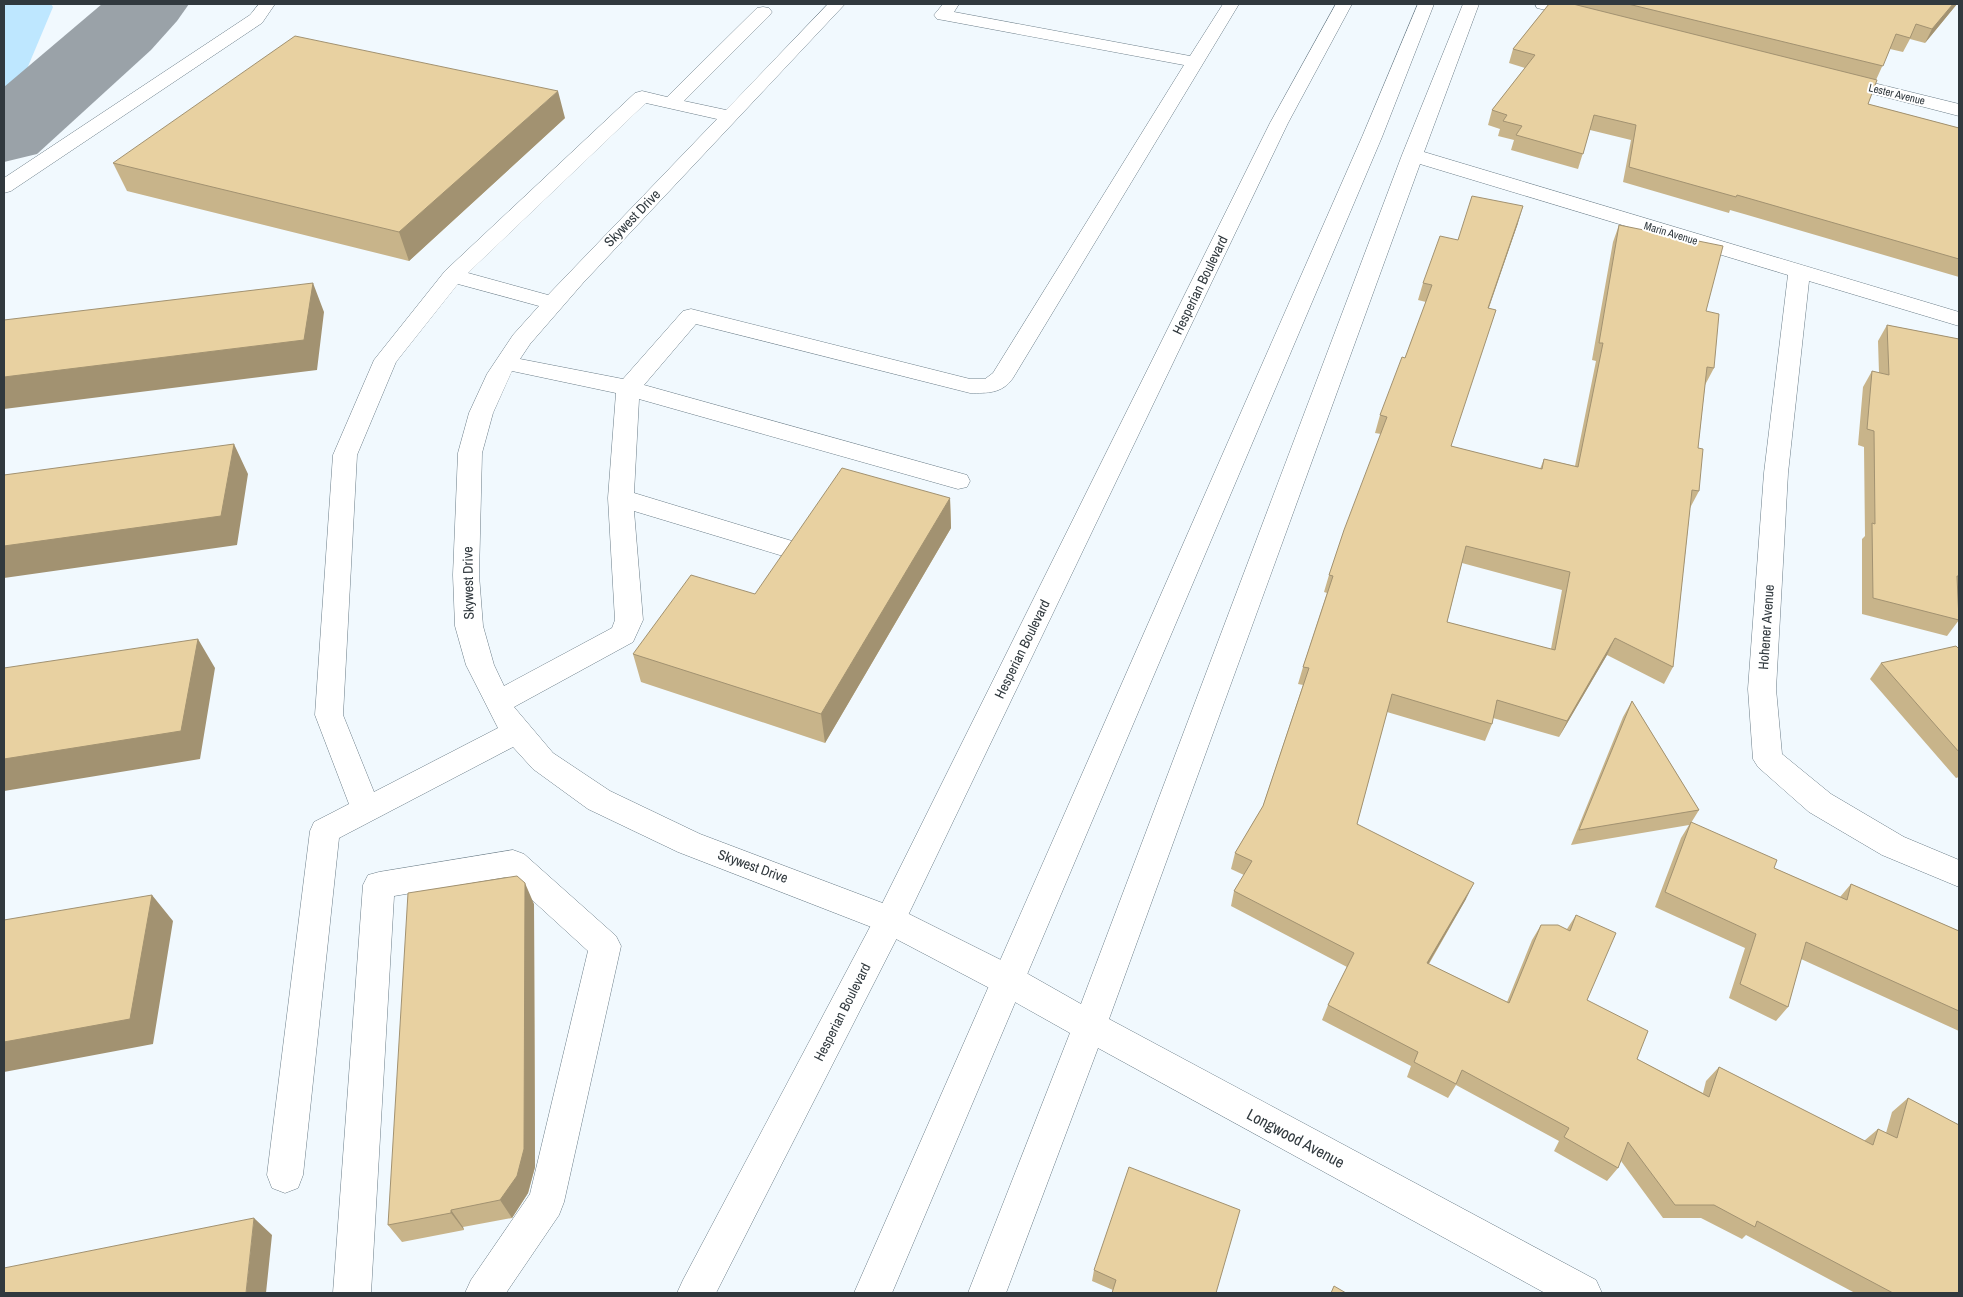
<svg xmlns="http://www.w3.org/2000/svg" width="1963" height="1297" viewBox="0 0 1963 1297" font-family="'Archivo Narrow',sans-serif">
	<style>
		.green { fill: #bee7ff }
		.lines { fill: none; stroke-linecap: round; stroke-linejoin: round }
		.taxiway { fill: #9aa2a8; fill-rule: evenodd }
		.minor-casing { stroke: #6c7e89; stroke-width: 1 }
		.major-casing { stroke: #6c7e89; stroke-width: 1 }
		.minor { fill: #fff; fill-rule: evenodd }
		.major { fill: #fff; fill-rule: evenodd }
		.wall { fill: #c8b48a; fill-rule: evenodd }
		.shaded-wall { fill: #a29271 }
		.building { fill: #e8d1a1; stroke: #a29271; fill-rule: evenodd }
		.labels { text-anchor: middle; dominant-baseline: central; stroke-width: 4; stroke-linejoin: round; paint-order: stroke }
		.far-street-label { font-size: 11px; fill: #31393e; stroke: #fff }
		.street-label { font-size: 14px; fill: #31393e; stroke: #fff }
		.near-street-label { font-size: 16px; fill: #31393e; stroke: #fff }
	</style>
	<rect width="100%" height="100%" fill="#f1f9fe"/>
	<path class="green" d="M 4,4 L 51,4 L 53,7 L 24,76 L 13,89 L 4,87 Z"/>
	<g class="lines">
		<path class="taxiway" d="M 102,4 L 189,4 L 177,21 L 151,50 L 37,154 L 4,162 L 4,87 Z"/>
		<g class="minor-casing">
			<path id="minor" d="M 259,4 L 275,4 L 262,23 L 11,191 L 4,193 L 4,178 L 250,15 Z
				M 828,4 L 845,4 L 583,283 L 530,344 L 520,359 L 623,379 L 683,311 L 691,309 L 970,379 L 985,379 L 993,373 L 1184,65 L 943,20 L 937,19 L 934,15 L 943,4 L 959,4 L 954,12 L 1190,56 L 1223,4 L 1239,4 L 1013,378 C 1002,394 987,393 970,393 L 696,324 L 644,385 L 967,475 L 970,481 L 967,487 L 958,489 L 639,399 L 634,493 L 792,541 L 796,547 L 792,553 L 783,556 L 634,511 L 643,620 L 633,642 L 514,707 L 553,753 L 610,791 L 700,834 L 901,910 L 1021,970 L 1081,1004 L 1402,155 L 1463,4 L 1479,4 L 1424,152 L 1959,312 L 1959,326 L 1809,281 L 1788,473 L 1776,689 L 1782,754 L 1831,794 L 1904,837 L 1959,860 L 1959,887 L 1882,855 L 1809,812 L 1758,767 L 1753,759 L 1748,689 L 1764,473 L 1788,275 L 1420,164 L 1109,1019 L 1596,1280 L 1602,1293 L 1545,1293 L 1098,1048 L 1006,1293 L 968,1293 L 1070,1033 L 997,992 L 879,930 L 678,852 L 588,809 L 533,769 L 513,747 L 339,838 L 303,1175 L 298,1188 L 285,1193 L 272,1188 L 267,1175 L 310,831 L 314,822 L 349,804 L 315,715 L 333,455 L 374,360 L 445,271 L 635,93 L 642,91 L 667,97 L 757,8 L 763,7 L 769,8 L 772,12 L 769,16 L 684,101 L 726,110 ZM 646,103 L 717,119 L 548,295 L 468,273 ZM 458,284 L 539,306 L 513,335 L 487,374 L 469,413 L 458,453 L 453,575 L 455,626 L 466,665 L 498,728 L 374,792 L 343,715 L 357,455 L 396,362 ZM 512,371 L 616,393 L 608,498 L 615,620 L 612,628 L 504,686 L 494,665 L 483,626 L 479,575 L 482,453 L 493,413 Z
				M 1535,4 L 1563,4 L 1591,10 L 1594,14 L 1591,18 L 1585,19 L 1537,8 Z
				M 1837,74 L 1959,104 L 1959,116 L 1831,83 L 1828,79 L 1831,75 Z
				M 513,850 L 524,854 L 616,936 L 621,946 L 564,1202 L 559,1215 L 506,1293 L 465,1293 L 471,1280 L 530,1194 L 588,951 L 507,877 L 394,896 L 371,1293 L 333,1293 L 363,885 L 368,875 L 379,872 Z"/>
		</g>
		<g class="major-casing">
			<path id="major" d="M 1336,4 L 1352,4 L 1288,123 L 901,930 L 716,1293 L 677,1293 L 683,1280 L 879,910 L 1270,123 Z
				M 1418,4 L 1434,4 L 1382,137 L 892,1293 L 854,1293 L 1362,137 Z"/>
		</g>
		<use href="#minor" class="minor"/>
		<use href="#major" class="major"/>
	</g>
	<path class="wall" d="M 1549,4 L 1957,4 L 1925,43 L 1910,39 L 1903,52 L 1890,49 L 1876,80 L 1868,104 L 1959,128 L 1959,277 L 1744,214 L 1730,210 L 1729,213 L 1623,182 L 1631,140 L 1590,130 L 1578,169 L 1511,150 L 1514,140 L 1498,136 L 1500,129 L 1488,125 L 1492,110 L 1525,68 L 1509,63 L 1513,49 Z
		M 565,118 L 409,261 L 127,191 L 113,163 Z
		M 1518,223 L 1488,308 L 1451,446 L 1540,469 L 1544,459 L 1575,466 L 1596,361 L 1592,360 L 1613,242 L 1619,225 L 1706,311 L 1714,368 L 1705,385 L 1698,448 L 1699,491 L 1690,508 L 1673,667 L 1664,684 L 1607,655 L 1559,737 L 1493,718 L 1492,724 L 1485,741 L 1387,712 L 1357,824 L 1466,899 L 1429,964 L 1507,1002 L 1532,940 L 1541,925 L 1567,929 L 1576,915 L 1587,1000 L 1637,1059 L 1703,1093 L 1706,1081 L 1719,1067 L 1864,1141 L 1878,1129 L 1886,1133 L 1892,1112 L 1908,1098 L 1959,1293 L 1855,1293 L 1746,1235 L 1742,1239 L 1701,1218 L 1663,1218 L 1621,1161 L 1618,1168 L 1607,1181 L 1554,1151 L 1559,1141 L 1456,1085 L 1448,1098 L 1407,1077 L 1411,1066 L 1322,1020 L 1328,1005 L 1347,967 L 1231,906 L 1234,891 L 1244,875 L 1231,869 L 1235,853 L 1263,806 L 1303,685 L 1298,684 L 1303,667 L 1327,593 L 1324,592 L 1329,575 L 1381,434 L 1375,433 L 1380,415 L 1405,358 L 1426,302 L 1418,300 L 1423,283 L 1458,240 ZM 1462,563 L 1562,590 L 1551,649 L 1447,622 Z
		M 1887,325 L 1959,339 L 1959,595 L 1958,595 L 1959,620 L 1947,636 L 1862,614 L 1862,539 L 1865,536 L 1864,447 L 1858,445 L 1863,387 L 1872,371 L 1879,373 L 1878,341 Z
		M 950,498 L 951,528 L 825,743 L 641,682 L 633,654 Z
		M 1959,649 L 1959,777 L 1956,778 L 1870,679 L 1881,663 Z
		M 1632,701 L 1699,810 L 1691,823 L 1774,868 L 1840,897 L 1851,884 L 1959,931 L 1959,1031 L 1801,959 L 1788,1007 L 1776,1021 L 1729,998 L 1745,948 L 1655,907 L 1681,838 L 1689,825 L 1571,845 L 1623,717 Z
		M 534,904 L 535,1167 L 528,1193 L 512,1218 L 463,1227 L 464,1230 L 402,1242 L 388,1225 Z
		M 1094,1270 L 1216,1293 L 1113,1290 L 1092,1281 Z"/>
	<path class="shaded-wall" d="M 1953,4 L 1957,4 L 1925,43 L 1932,29 Z
		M 558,91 L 565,118 L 409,261 L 399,232 Z
		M 1523,206 L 1518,223 L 1483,325 L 1488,308 Z
		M 313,283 L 324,312 L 317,370 L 4,409 L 4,377 Z
		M 234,444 L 248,474 L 237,545 L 4,578 L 4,546 Z
		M 950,498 L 951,528 L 825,743 L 821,714 Z
		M 1615,638 L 1607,655 L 1559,737 L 1567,721 Z
		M 198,639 L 215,668 L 200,759 L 4,791 L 4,759 Z
		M 525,883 L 534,904 L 535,1167 L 528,1193 L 512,1218 L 500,1200 Z
		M 1474,883 L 1466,899 L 1420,978 L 1427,963 Z
		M 152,895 L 173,921 L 153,1044 L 4,1072 L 4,1042 Z
		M 451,1210 L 463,1227 L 464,1230 L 451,1213 Z
		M 254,1218 L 272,1235 L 266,1293 L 246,1293 Z"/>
	<path class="building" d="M 1549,4 L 1573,4 L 1877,80 L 1868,104 L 1959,128 L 1959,259 L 1751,199 L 1737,195 L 1736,197 L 1629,167 L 1636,125 L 1594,115 L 1583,154 L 1516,135 L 1522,126 L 1503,121 L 1507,115 L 1492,110 L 1535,55 L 1513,49 Z
		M 1628,4 L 1953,4 L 1932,29 L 1916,24 L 1910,38 L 1896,34 L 1883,66 Z
		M 295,36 L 558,91 L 399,232 L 113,163 Z
		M 1472,196 L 1523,206 L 1488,308 L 1496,310 L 1451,446 L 1542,469 L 1544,459 L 1578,467 L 1603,343 L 1599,343 L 1619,225 L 1723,246 L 1706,311 L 1719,314 L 1714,368 L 1707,367 L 1698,448 L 1703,449 L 1699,491 L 1692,490 L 1673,667 L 1615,638 L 1567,721 L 1497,700 L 1492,724 L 1392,694 L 1357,824 L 1474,883 L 1427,963 L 1509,1003 L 1541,925 L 1558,925 L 1570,931 L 1576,915 L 1616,933 L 1587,1000 L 1648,1031 L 1637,1059 L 1709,1097 L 1719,1067 L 1873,1145 L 1878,1129 L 1897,1138 L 1908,1098 L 1959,1125 L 1959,1293 L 1893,1293 L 1757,1221 L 1755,1227 L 1714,1205 L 1675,1205 L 1628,1142 L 1618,1168 L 1564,1137 L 1569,1128 L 1462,1070 L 1456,1084 L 1414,1062 L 1418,1052 L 1328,1005 L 1354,953 L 1234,891 L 1252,861 L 1235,853 L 1263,806 L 1309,668 L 1303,667 L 1333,576 L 1329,575 L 1344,530 L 1387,417 L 1380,415 L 1402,357 L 1405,358 L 1432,285 L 1423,283 L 1440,236 L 1458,240 ZM 1466,546 L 1570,572 L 1555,650 L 1447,622 Z
		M 313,283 L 304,340 L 4,377 L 4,320 Z
		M 1887,325 L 1959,339 L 1959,576 L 1957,576 L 1959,620 L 1873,598 L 1872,523 L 1875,524 L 1874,431 L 1867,429 L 1872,371 L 1889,375 Z
		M 234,444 L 221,516 L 4,546 L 4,475 Z
		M 842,468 L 950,498 L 821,714 L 633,654 L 691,575 L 755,594 Z
		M 198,639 L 181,731 L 4,759 L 4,668 Z
		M 1956,646 L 1959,649 L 1959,752 L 1881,663 Z
		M 1632,701 L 1699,810 L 1579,830 Z
		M 1691,822 L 1777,860 L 1774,868 L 1847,900 L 1851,884 L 1959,931 L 1959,1011 L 1806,942 L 1788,1007 L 1740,984 L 1756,934 L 1665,892 Z
		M 517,876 L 525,883 L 524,1149 L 517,1176 L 500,1200 L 451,1210 L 451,1213 L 388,1225 L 408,893 Z
		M 152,895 L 130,1019 L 4,1042 L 4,920 Z
		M 1129,1167 L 1240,1210 L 1216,1293 L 1112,1293 L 1116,1280 L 1094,1270 Z
		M 254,1218 L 246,1293 L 4,1293 L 4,1268 Z
		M 1334,1286 L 1346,1293 L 1331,1293 Z"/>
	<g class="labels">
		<g class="far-street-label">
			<text transform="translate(1897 94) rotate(14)">Lester Avenue</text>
			<text transform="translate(1671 233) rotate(17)">Marin Avenue</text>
		</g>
		<g class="street-label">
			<text transform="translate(632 218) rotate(-46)">Skywest Drive</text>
			<text transform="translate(1200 285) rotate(-64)">Hesperian Boulevard</text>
			<text transform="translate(468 583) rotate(-91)">Skywest Drive</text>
			<text transform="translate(1766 627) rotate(-86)">Hohener Avenue</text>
			<text transform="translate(1022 649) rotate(-64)">Hesperian Boulevard</text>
			<text transform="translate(753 866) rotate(20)">Skywest Drive</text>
			<text transform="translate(842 1012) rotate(-63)">Hesperian Boulevard</text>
		</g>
		<g class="near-street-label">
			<text transform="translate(1296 1138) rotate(28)">Longwood Avenue</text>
		</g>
	</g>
	<rect width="1963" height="1297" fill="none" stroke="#31393e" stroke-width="10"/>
</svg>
